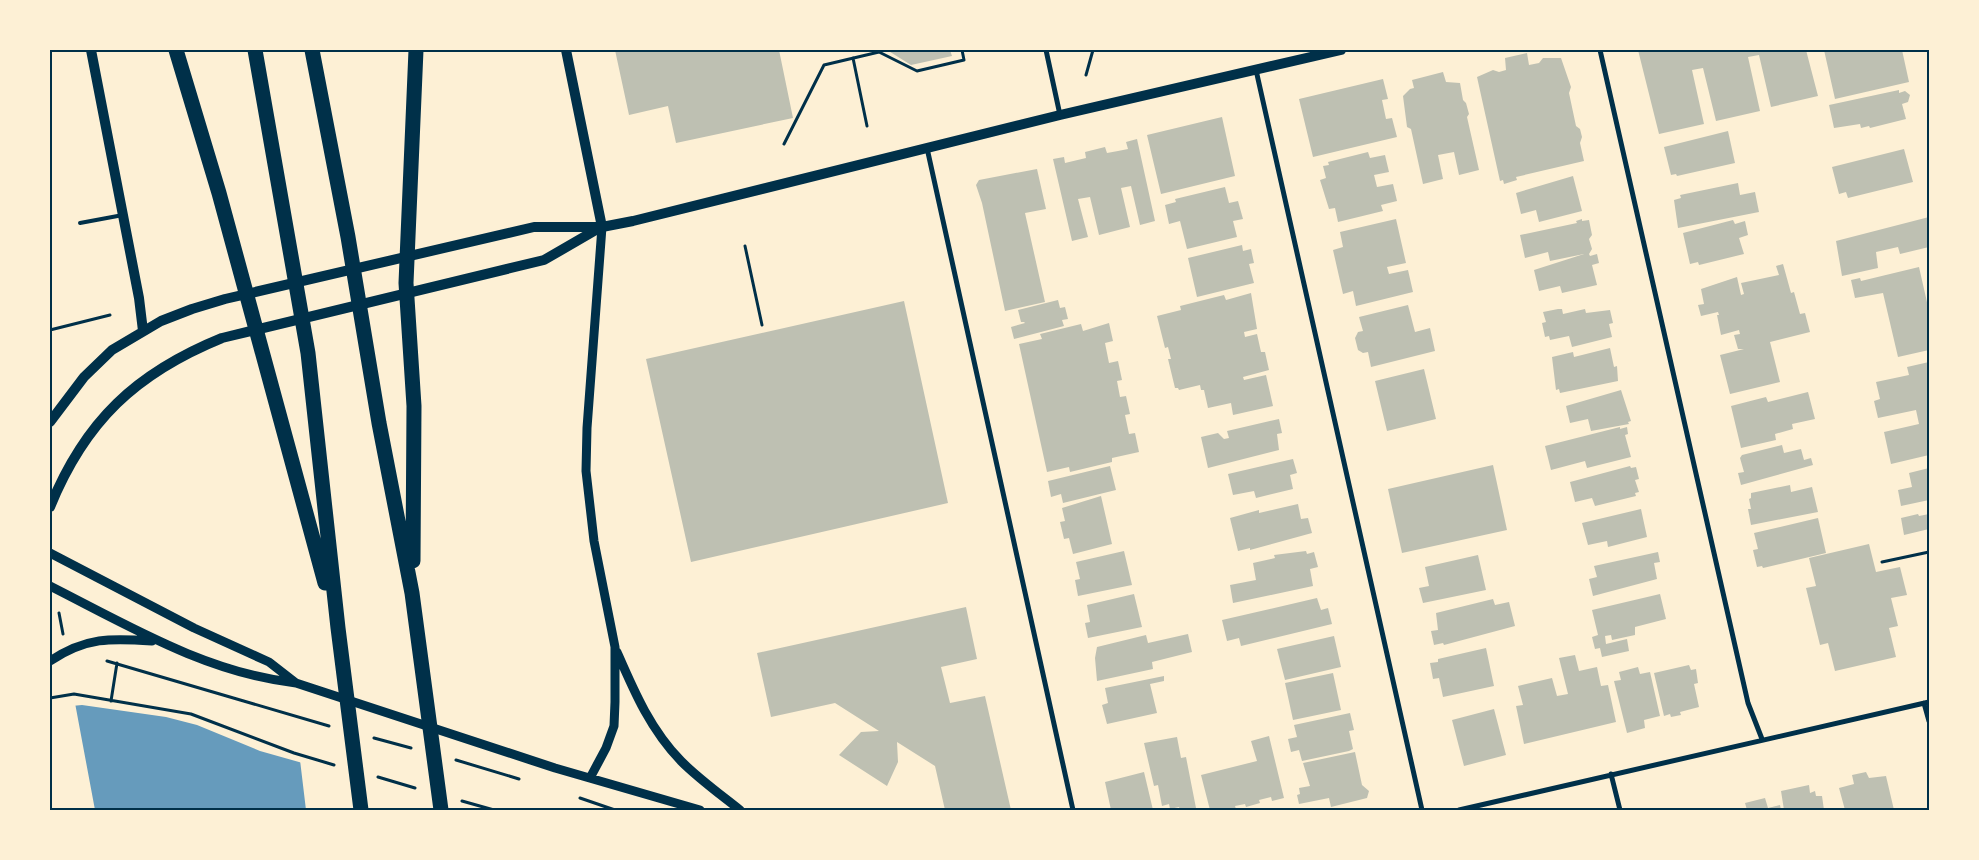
<svg xmlns="http://www.w3.org/2000/svg" width="1979" height="860" viewBox="0 0 1979 860" font-family="Manrope,sans-serif">
	<style>
		.water { fill: #669bbc }
		.pier { fill: #fdf0d5 }
		.building { fill: #bec0b2 }
		.lines { fill: none; stroke-linecap: round; stroke-linejoin: round }
		.path { stroke: #003049; stroke-width: 3 }
		.service { stroke: #003049; stroke-width: 4 }
		.minor { stroke: #003049; stroke-width: 5 }
		.tertiary { stroke: #003049; stroke-width: 9 }
		.secondary { stroke: #003049; stroke-width: 10 }
		.motorway { stroke: #003049; stroke-width: 15 }
		.neatline { fill: none; stroke: #003049; stroke-width: 2 }
	</style>
	<rect width="100%" height="100%" fill="#fdf0d5"/>
	<path class="water" d="M 82,705 L 166,717 L 197,725 L 260,751 L 469,810 L 50,810 L 50,708 Z"/>
	<path class="pier" d="M 75,703 L 95,810 L 50,810 L 50,706 Z
		M 300,760 L 470,808 L 472,810 L 306,810 Z"/>
	<path class="building" d="M 615,50 L 779,50 L 793,118 L 676,143 L 668,106 L 629,115 Z
		M 887,50 L 950,50 L 952,56 L 911,65 Z
		M 1638,50 L 1806,50 L 1818,96 L 1771,107 L 1759,55 L 1748,57 L 1760,111 L 1716,121 L 1703,68 L 1692,70 L 1704,124 L 1659,134 Z
		M 1824,50 L 1902,50 L 1909,82 L 1835,99 Z
		M 1527,53 L 1529,65 L 1539,63 L 1543,58 L 1561,58 L 1571,87 L 1569,93 L 1576,126 L 1580,129 L 1582,137 L 1580,143 L 1584,161 L 1516,177 L 1517,180 L 1504,184 L 1503,180 L 1500,181 L 1477,77 L 1493,70 L 1499,72 L 1506,70 L 1505,58 Z
		M 1443,72 L 1446,82 L 1460,83 L 1463,100 L 1466,103 L 1469,114 L 1467,117 L 1479,170 L 1459,175 L 1454,152 L 1438,155 L 1443,179 L 1423,184 L 1411,129 L 1407,127 L 1403,96 L 1410,89 L 1414,88 L 1412,80 Z
		M 1383,79 L 1388,99 L 1382,100 L 1386,119 L 1392,118 L 1397,137 L 1313,157 L 1299,99 Z
		M 1899,90 L 1899,93 L 1905,91 L 1910,95 L 1908,102 L 1902,104 L 1906,119 L 1870,128 L 1869,126 L 1861,128 L 1860,124 L 1834,128 L 1829,105 Z
		M 1222,117 L 1235,176 L 1161,194 L 1147,135 Z
		M 1728,131 L 1735,163 L 1677,176 L 1676,174 L 1671,175 L 1664,147 Z
		M 1137,139 L 1155,221 L 1140,225 L 1131,186 L 1121,188 L 1130,227 L 1099,235 L 1090,197 L 1078,199 L 1088,237 L 1072,241 L 1053,159 L 1064,157 L 1065,163 L 1086,158 L 1085,152 L 1105,147 L 1107,153 L 1118,151 L 1128,149 L 1126,142 Z
		M 1904,149 L 1913,182 L 1848,198 L 1846,192 L 1839,194 L 1832,167 Z
		M 1368,152 L 1370,158 L 1385,155 L 1389,172 L 1374,175 L 1377,187 L 1393,184 L 1397,201 L 1381,205 L 1383,211 L 1338,222 L 1335,208 L 1329,209 L 1320,180 L 1326,178 L 1323,166 L 1329,165 L 1328,162 Z
		M 1037,169 L 1046,209 L 1025,213 L 1045,302 L 1005,311 L 982,203 L 976,185 L 979,180 Z
		M 1573,176 L 1582,211 L 1539,222 L 1536,210 L 1521,214 L 1516,193 Z
		M 1738,183 L 1740,195 L 1755,192 L 1759,212 L 1678,228 L 1674,200 L 1681,198 L 1680,195 Z
		M 1225,187 L 1229,203 L 1238,201 L 1243,219 L 1233,221 L 1237,237 L 1187,249 L 1180,221 L 1169,224 L 1165,205 L 1176,202 L 1175,199 Z
		M 1929,217 L 1929,247 L 1900,254 L 1898,247 L 1876,252 L 1878,268 L 1842,276 L 1836,241 Z
		M 1396,219 L 1406,263 L 1387,267 L 1389,274 L 1408,270 L 1413,292 L 1356,306 L 1353,291 L 1343,294 L 1333,250 L 1343,247 L 1340,232 Z
		M 1582,219 L 1582,221 L 1589,220 L 1592,235 L 1589,239 L 1592,249 L 1589,254 L 1590,256 L 1597,254 L 1599,263 L 1592,265 L 1597,285 L 1562,293 L 1560,286 L 1539,291 L 1534,270 L 1584,254 L 1550,261 L 1548,252 L 1525,258 L 1520,235 L 1577,223 L 1576,221 Z
		M 1733,220 L 1735,224 L 1745,221 L 1748,235 L 1739,238 L 1744,254 L 1699,265 L 1698,262 L 1690,264 L 1683,233 Z
		M 1242,245 L 1243,251 L 1251,249 L 1254,263 L 1249,264 L 1254,283 L 1197,297 L 1188,258 Z
		M 1783,264 L 1791,293 L 1794,292 L 1800,314 L 1805,313 L 1810,332 L 1770,342 L 1780,382 L 1730,394 L 1720,355 L 1744,349 L 1738,349 L 1734,335 L 1740,334 L 1739,330 L 1721,335 L 1717,315 L 1719,315 L 1718,312 L 1701,316 L 1698,305 L 1704,304 L 1701,289 L 1737,277 L 1741,295 L 1744,294 L 1741,283 L 1779,275 L 1776,266 Z
		M 1919,267 L 1929,311 L 1929,350 L 1898,357 L 1883,293 L 1855,298 L 1851,280 L 1860,278 L 1861,281 Z
		M 1251,293 L 1257,329 L 1244,332 L 1245,337 L 1257,334 L 1261,352 L 1265,352 L 1269,370 L 1243,377 L 1244,380 L 1266,375 L 1273,406 L 1233,415 L 1231,403 L 1208,408 L 1204,390 L 1201,390 L 1200,385 L 1179,390 L 1178,388 L 1175,388 L 1168,359 L 1171,359 L 1168,347 L 1165,348 L 1157,316 L 1181,310 L 1180,306 L 1224,295 L 1226,300 Z
		M 1058,300 L 1060,308 L 1065,307 L 1068,319 L 1062,320 L 1064,326 L 1014,339 L 1011,327 L 1025,323 L 1024,322 L 1021,322 L 1018,310 Z
		M 904,301 L 948,503 L 691,562 L 646,359 Z
		M 1408,305 L 1415,332 L 1430,328 L 1435,351 L 1371,367 L 1368,352 L 1363,353 L 1358,350 L 1355,338 L 1358,332 L 1363,331 L 1359,317 Z
		M 1558,309 L 1562,309 L 1563,314 L 1585,309 L 1586,313 L 1610,310 L 1613,323 L 1609,324 L 1612,337 L 1572,347 L 1569,336 L 1550,340 L 1549,336 L 1545,337 L 1542,323 L 1546,322 L 1543,312 Z
		M 1109,323 L 1113,341 L 1105,343 L 1109,363 L 1118,361 L 1122,380 L 1117,381 L 1120,397 L 1126,396 L 1130,414 L 1125,415 L 1129,434 L 1135,433 L 1139,452 L 1112,458 L 1112,462 L 1070,472 L 1069,467 L 1047,472 L 1019,344 L 1042,339 L 1040,334 L 1081,324 L 1083,331 Z
		M 1610,348 L 1614,367 L 1617,366 L 1618,381 L 1560,393 L 1559,389 L 1556,390 L 1552,357 L 1573,352 L 1574,357 Z
		M 1929,362 L 1929,455 L 1891,464 L 1884,432 L 1919,424 L 1916,410 L 1878,418 L 1874,401 L 1880,399 L 1876,382 L 1909,375 L 1907,367 Z
		M 1424,369 L 1436,419 L 1387,431 L 1375,381 Z
		M 1621,390 L 1631,421 L 1628,422 L 1629,424 L 1591,431 L 1588,419 L 1570,423 L 1566,406 Z
		M 1808,392 L 1815,419 L 1792,424 L 1793,429 L 1775,434 L 1776,440 L 1741,448 L 1731,406 L 1766,397 L 1768,402 Z
		M 1279,419 L 1282,433 L 1277,434 L 1279,450 L 1208,468 L 1201,437 L 1218,433 L 1224,439 L 1229,438 L 1227,431 Z
		M 1620,427 L 1620,429 L 1627,427 L 1628,434 L 1625,435 L 1631,457 L 1587,468 L 1585,461 L 1551,470 L 1545,446 Z
		M 1782,445 L 1784,453 L 1801,449 L 1804,460 L 1811,458 L 1813,465 L 1741,485 L 1738,473 L 1744,472 L 1740,458 L 1742,455 Z
		M 1293,459 L 1297,473 L 1290,475 L 1293,489 L 1256,498 L 1254,491 L 1233,495 L 1228,474 Z
		M 1493,465 L 1507,530 L 1402,553 L 1388,489 Z
		M 1110,466 L 1116,490 L 1063,503 L 1061,494 L 1051,497 L 1048,481 Z
		M 1630,466 L 1631,468 L 1636,467 L 1639,479 L 1635,480 L 1639,492 L 1635,493 L 1636,496 L 1595,506 L 1592,498 L 1575,502 L 1570,482 Z
		M 1929,468 L 1929,500 L 1901,506 L 1898,490 L 1912,487 L 1909,473 Z
		M 1790,485 L 1791,492 L 1812,487 L 1818,512 L 1751,525 L 1748,509 L 1751,509 L 1749,499 L 1751,498 L 1751,493 Z
		M 1101,496 L 1112,544 L 1073,554 L 1069,538 L 1064,539 L 1060,522 L 1065,521 L 1062,508 Z
		M 1298,504 L 1301,519 L 1308,518 L 1312,533 L 1250,550 L 1250,548 L 1238,551 L 1230,518 L 1259,510 L 1259,513 Z
		M 1641,509 L 1647,537 L 1608,547 L 1607,541 L 1588,545 L 1582,523 Z
		M 1918,514 L 1919,516 L 1929,514 L 1929,529 L 1904,535 L 1901,518 Z
		M 1818,518 L 1826,553 L 1763,568 L 1762,566 L 1757,567 L 1753,550 L 1758,549 L 1754,533 Z
		M 1869,544 L 1876,572 L 1900,567 L 1907,595 L 1891,598 L 1898,626 L 1889,628 L 1896,657 L 1835,671 L 1828,643 L 1820,645 L 1806,588 L 1816,586 L 1809,558 Z
		M 1124,551 L 1132,585 L 1078,596 L 1075,580 L 1080,579 L 1076,562 Z
		M 1306,551 L 1307,554 L 1314,552 L 1318,567 L 1310,569 L 1313,586 L 1233,603 L 1230,585 L 1256,580 L 1253,563 L 1275,558 L 1274,555 Z
		M 1658,552 L 1660,562 L 1654,563 L 1657,579 L 1593,596 L 1589,579 L 1597,577 L 1594,566 Z
		M 1478,555 L 1486,590 L 1423,603 L 1419,588 L 1429,586 L 1425,567 Z
		M 1134,594 L 1142,627 L 1088,638 L 1085,623 L 1090,622 L 1087,605 Z
		M 1660,594 L 1666,619 L 1635,627 L 1635,635 L 1612,640 L 1611,635 L 1605,636 L 1606,644 L 1627,639 L 1629,651 L 1602,657 L 1600,648 L 1595,649 L 1592,637 L 1598,635 L 1592,610 Z
		M 1317,598 L 1321,610 L 1328,608 L 1332,624 L 1241,646 L 1239,638 L 1227,641 L 1222,620 Z
		M 1493,599 L 1495,605 L 1509,602 L 1515,626 L 1444,645 L 1443,643 L 1434,645 L 1431,631 L 1438,630 L 1436,613 Z
		M 966,607 L 977,659 L 941,667 L 950,703 L 985,696 L 1011,810 L 945,810 L 935,766 L 897,742 L 898,762 L 887,786 L 839,755 L 861,732 L 879,731 L 835,703 L 771,717 L 757,653 Z
		M 1188,634 L 1192,652 L 1152,662 L 1153,669 L 1097,681 L 1095,658 L 1097,647 L 1146,635 L 1148,643 Z
		M 1334,636 L 1341,667 L 1285,680 L 1277,649 Z
		M 1486,648 L 1494,686 L 1443,697 L 1439,678 L 1433,679 L 1430,663 L 1438,662 L 1438,659 Z
		M 1575,655 L 1579,671 L 1597,667 L 1601,686 L 1608,685 L 1616,722 L 1524,744 L 1516,706 L 1523,705 L 1518,686 L 1552,678 L 1557,696 L 1568,694 L 1559,658 Z
		M 1689,665 L 1691,670 L 1696,669 L 1698,683 L 1694,684 L 1699,707 L 1680,712 L 1681,715 L 1671,717 L 1670,714 L 1664,716 L 1654,673 Z
		M 1638,667 L 1640,674 L 1650,672 L 1660,716 L 1644,720 L 1645,728 L 1627,733 L 1614,681 L 1621,680 L 1619,672 Z
		M 1333,673 L 1341,710 L 1293,720 L 1285,683 Z
		M 1164,676 L 1164,681 L 1150,684 L 1157,713 L 1107,724 L 1102,705 L 1108,703 L 1105,688 Z
		M 1494,709 L 1506,755 L 1464,766 L 1452,720 Z
		M 1350,713 L 1354,730 L 1349,731 L 1353,749 L 1349,751 L 1302,761 L 1299,750 L 1291,752 L 1288,739 L 1297,737 L 1294,725 Z
		M 1269,736 L 1284,798 L 1272,801 L 1271,797 L 1259,800 L 1260,803 L 1246,807 L 1245,804 L 1235,806 L 1236,809 L 1233,810 L 1210,810 L 1201,775 L 1257,761 L 1251,741 Z
		M 1177,737 L 1181,758 L 1186,757 L 1196,808 L 1180,810 L 1179,807 L 1170,809 L 1169,804 L 1162,806 L 1158,785 L 1154,786 L 1144,743 Z
		M 1355,752 L 1362,785 L 1369,791 L 1367,798 L 1331,807 L 1329,798 L 1299,804 L 1297,795 L 1300,794 L 1299,788 L 1310,786 L 1303,763 Z
		M 1144,772 L 1153,810 L 1111,810 L 1105,782 Z
		M 1866,772 L 1869,778 L 1886,776 L 1894,810 L 1845,810 L 1839,788 L 1854,784 L 1852,775 Z
		M 1809,785 L 1810,793 L 1815,791 L 1816,796 L 1822,796 L 1824,810 L 1784,810 L 1781,791 Z
		M 1765,798 L 1768,808 L 1780,805 L 1781,810 L 1747,810 L 1745,803 Z"/>
	<g class="lines">
		<path class="path" d="M 853,58 L 867,126
			M 1086,75 L 1093,50
			M 784,144 L 824,65 L 879,52 L 917,71 L 964,60 L 962,50
			M 745,246 L 762,325
			M 50,330 L 110,315
			M 1882,562 L 1929,552
			M 59,613 L 63,634
			M 107,661 L 329,726
			M 50,698 L 74,694 L 191,714 L 294,753 L 334,765
			M 111,701 L 117,663
			M 374,738 L 411,748
			M 456,760 L 519,779
			M 378,777 L 415,788
			M 580,798 L 615,810
			M 462,801 L 494,810"/>
		<path class="service" d="M 80,223 L 123,215"/>
		<path class="minor" d="M 1046,50 L 1060,115
			M 1600,50 L 1748,703 L 1762,739
			M 1256,70 L 1422,810
			M 927,148 L 1073,810
			M 1924,703 L 1929,721
			M 1611,774 L 1620,810
			M 1459,810 L 1929,702"/>
		<path class="tertiary" d="M 50,553 L 194,628 L 269,662 L 296,683
			M 50,586 C 129,626 207,673 296,683 L 555,768 L 700,810
			M 617,652 C 634,691 650,729 681,761 C 699,779 720,794 740,810
			M 50,661 C 86,637 111,638 152,641
			M 590,778 L 606,748 L 614,726 L 615,702 L 615,647 L 594,541 L 586,471 L 587,428 L 602,227"/>
		<path class="secondary" d="M 91,50 L 139,298 L 143,331
			M 566,50 L 602,227
			M 50,422 L 84,377 L 112,350 L 161,321 L 192,309 L 225,299 L 534,227 L 602,227 L 633,221 L 1060,115 L 1341,50
			M 50,507 C 85,421 136,373 222,338 L 544,260 L 601,227"/>
		<path class="motorway" d="M 176,50 L 219,193 L 325,583
			M 255,50 L 308,353 L 338,628 L 361,810
			M 312,50 L 348,237 L 379,423 L 412,593 L 441,810
			M 413,561 L 414,406 L 406,283 L 416,50"/>
	</g>
	<rect width="1979" height="860" fill="none" stroke="#fdf0d5" stroke-width="102"/>
	<rect x="51" y="51" width="1877" height="758" class="neatline"/>
</svg>
